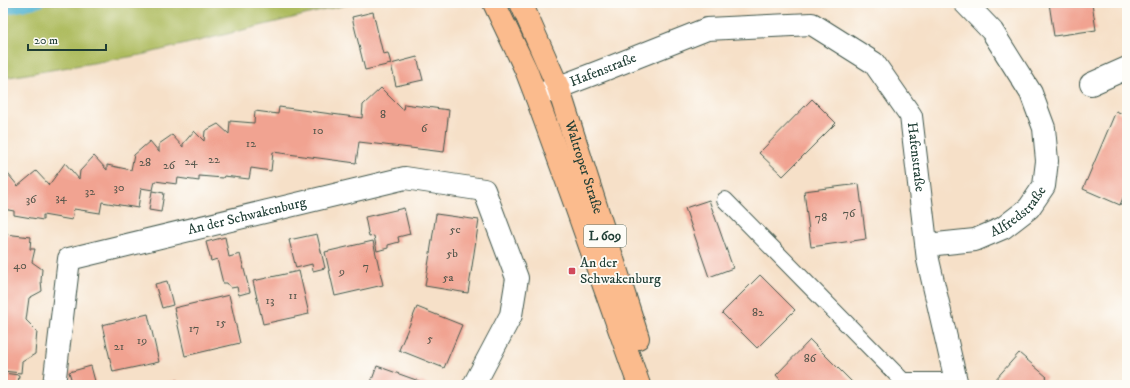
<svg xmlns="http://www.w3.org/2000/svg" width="1130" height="388" viewBox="0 0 1130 388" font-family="'IM FELL DW Pica',serif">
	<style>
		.green { fill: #aebc5e; stroke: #667c49 }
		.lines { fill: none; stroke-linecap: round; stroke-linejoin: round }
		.stream { stroke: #54b5d3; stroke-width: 8 }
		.building { fill: #f1a391 }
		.service-casing { stroke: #3f554a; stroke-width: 18 }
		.minor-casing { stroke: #3f554a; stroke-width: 24 }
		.tertiary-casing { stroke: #3f554a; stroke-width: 24 }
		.primary-casing { stroke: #3f554a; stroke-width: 24 }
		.service { stroke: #fff; stroke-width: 16 }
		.minor { stroke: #fff; stroke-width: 22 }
		.tertiary { stroke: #fff; stroke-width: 22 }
		.primary { stroke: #fbbb8d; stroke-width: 22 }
		.poi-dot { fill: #d1495b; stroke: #fdfcf7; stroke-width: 1.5 }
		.labels { text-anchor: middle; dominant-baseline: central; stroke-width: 3.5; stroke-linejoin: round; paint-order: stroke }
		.number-label { font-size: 12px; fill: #54564b }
		.shield { fill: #fdfcf7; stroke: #62766e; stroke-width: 1 }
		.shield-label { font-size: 13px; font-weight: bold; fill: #1f3d34 }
		.street-label { font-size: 14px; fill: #1f3d34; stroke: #fdfcf7 }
		.poi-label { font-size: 14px; fill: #1f3d34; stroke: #fdfcf7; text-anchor: start }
	</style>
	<rect width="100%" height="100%" fill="#fdfcf7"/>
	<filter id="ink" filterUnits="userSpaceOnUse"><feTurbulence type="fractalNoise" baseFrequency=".025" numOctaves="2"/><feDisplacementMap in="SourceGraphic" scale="8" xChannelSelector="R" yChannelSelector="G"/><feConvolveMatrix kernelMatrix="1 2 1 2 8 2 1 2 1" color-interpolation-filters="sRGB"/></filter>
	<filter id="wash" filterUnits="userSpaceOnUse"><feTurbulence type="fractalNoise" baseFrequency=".012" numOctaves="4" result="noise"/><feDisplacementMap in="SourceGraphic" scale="16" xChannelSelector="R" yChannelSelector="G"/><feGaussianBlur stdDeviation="0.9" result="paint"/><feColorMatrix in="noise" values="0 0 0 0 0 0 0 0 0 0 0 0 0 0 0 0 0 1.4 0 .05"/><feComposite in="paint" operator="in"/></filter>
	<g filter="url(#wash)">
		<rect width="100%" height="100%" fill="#f6e0c8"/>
		<path class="green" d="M 3,3 L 354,3 L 141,55 L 3,78 Z"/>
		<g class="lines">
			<path class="stream" d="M 3,11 L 40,3"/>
		</g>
		<g id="blocks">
			<path class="building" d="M 1049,3 L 1092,3 L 1096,30 L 1054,36 Z
				M 373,12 L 383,54 L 388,53 L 391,64 L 365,70 L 352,17 Z
				M 417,57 L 423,80 L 396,86 L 391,64 Z
				M 381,88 L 403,110 L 404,104 L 449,110 L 444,152 L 359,142 L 356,163 L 273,152 L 271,171 L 251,168 L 249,179 L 224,176 L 223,178 L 199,176 L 199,181 L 178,178 L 177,184 L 155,181 L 153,190 L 141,188 L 138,208 L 102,202 L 100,213 L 74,209 L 72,220 L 43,215 L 43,220 L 14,215 L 14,211 L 3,209 L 3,168 L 18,186 L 36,171 L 49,185 L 65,163 L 79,179 L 80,171 L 94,156 L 107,170 L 107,165 L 131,170 L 134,155 L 150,141 L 159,152 L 159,144 L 172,135 L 183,147 L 183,144 L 194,131 L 204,141 L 205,131 L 218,124 L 229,134 L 230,121 L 254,123 L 255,111 L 278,114 L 279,107 L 362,118 L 363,105 Z
				M 812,99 L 836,123 L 783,176 L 759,153 Z
				M 1116,111 L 1127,116 L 1127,188 L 1120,205 L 1083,189 Z
				M 859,184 L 866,239 L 811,247 L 804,191 Z
				M 152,191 L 164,193 L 161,212 L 149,210 Z
				M 709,200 L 733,268 L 709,277 L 685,208 Z
				M 404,208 L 410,234 L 398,237 L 399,242 L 388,245 L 388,248 L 377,251 L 374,236 L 369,237 L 365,217 Z
				M 436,214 L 479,220 L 468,293 L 425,286 Z
				M 5,234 L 31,237 L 30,249 L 35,249 L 32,262 L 42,269 L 41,281 L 42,291 L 29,298 L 26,320 L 37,331 L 35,354 L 22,362 L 21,373 L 3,371 L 3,248 Z
				M 317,234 L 325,268 L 313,271 L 312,264 L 296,268 L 289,240 Z
				M 225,237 L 229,257 L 240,254 L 250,292 L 239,295 L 237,287 L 231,288 L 227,283 L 223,283 L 217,259 L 211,261 L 206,242 Z
				M 373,241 L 383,285 L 335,296 L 325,252 Z
				M 299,271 L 309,314 L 263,324 L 253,281 Z
				M 760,275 L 795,310 L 757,348 L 722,313 Z
				M 167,281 L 173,305 L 162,308 L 155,284 Z
				M 229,295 L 240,343 L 185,356 L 174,308 Z
				M 417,307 L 462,325 L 444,368 L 399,350 Z
				M 148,314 L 159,362 L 113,372 L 102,325 Z
				M 810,340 L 855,385 L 785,385 L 776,375 Z
				M 1019,353 L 1047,377 L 1040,385 L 999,385 L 994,381 Z
				M 91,366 L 96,385 L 73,385 L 69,372 Z
				M 377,366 L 430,385 L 370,385 Z
				M 3,373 L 19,375 L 18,385 L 3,385 Z
				M 177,380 L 178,385 L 158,385 L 158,384 Z"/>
		</g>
	</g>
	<g filter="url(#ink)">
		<use href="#blocks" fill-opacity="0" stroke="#3f554a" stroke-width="1"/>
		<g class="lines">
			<g class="service-casing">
				<path id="service" d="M 725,200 L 903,381 L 956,381"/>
			</g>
			<g class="minor-casing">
				<g id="minor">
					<path d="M 1091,84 L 1127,68"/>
					<path id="s1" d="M 927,245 L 975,240 L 1003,228 L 1029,208 L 1044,186 L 1047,161 L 1044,128 L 1031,93 L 992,31 L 965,3"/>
					<path id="s2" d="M 54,385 L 69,259 L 405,178 L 484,190 L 517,278 L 511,315 L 474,385"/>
				</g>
			</g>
			<g class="tertiary-casing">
				<g id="tertiary">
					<path id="s3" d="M 536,96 L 601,71 L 707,29 L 812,24 L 874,63 L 911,116 L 928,260 L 956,381 L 957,385"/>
				</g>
			</g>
			<g class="primary-casing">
				<g id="primary">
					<path d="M 494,3 L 526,70 L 536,96 L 574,201 L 639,385"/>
					<path id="s4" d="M 521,3 L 558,87 L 638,338"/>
				</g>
			</g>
			<use href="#service" class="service"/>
			<use href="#minor" class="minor"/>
			<use href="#tertiary" class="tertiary"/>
			<use href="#primary" class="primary"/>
		</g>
	</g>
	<rect class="poi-dot" x="568" y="267" width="8" height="8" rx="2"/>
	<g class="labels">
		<g class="number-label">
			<text x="383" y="114">8</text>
			<text x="424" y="128">6</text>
			<text x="318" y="130">10</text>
			<text x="251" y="143">12</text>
			<text x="214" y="159">22</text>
			<text x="191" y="161">24</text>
			<text x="145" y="162">28</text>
			<text x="169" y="165">26</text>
			<text x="119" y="187">30</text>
			<text x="90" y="191">32</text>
			<text x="61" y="197">34</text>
			<text x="31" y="199">36</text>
			<text x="849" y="213">76</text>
			<text x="821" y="217">78</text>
			<text x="455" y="229">5c</text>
			<text x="452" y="253">5b</text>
			<text x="20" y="265">40</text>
			<text x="366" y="266">7</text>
			<text x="342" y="271">9</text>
			<text x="448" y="277">5a</text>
			<text x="293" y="295">11</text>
			<text x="270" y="300">13</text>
			<text x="758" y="312">82</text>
			<text x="221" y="322">15</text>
			<text x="194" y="328">17</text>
			<text x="430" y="338">5</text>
			<text x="142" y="340">19</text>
			<text x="119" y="346">21</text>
			<text x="810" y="358">86</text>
		</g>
		<rect class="shield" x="584" y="225" width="42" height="22" rx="3"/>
		<g class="shield-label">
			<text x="605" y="236">L 609</text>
		</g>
		<g class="street-label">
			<text stroke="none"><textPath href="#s3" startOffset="72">Hafenstraße</textPath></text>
			<text stroke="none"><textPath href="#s3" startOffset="468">Hafenstraße</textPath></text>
			<text stroke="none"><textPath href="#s4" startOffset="176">Waltroper Straße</textPath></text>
			<text stroke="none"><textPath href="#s1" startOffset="101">Alfredstraße</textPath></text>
			<text stroke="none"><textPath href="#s2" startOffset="310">An der Schwakenburg</textPath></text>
		</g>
		<g class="poi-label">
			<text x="580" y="263">An der<tspan x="580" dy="16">Schwakenburg</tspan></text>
		</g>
	</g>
	<rect width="1130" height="388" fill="none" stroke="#fdfcf7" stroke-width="16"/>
	<path d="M28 44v6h78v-6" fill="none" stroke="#1f3d34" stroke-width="2"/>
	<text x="34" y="44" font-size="12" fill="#1f3d34" stroke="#fdfcf7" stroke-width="3" paint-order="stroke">20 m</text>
</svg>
